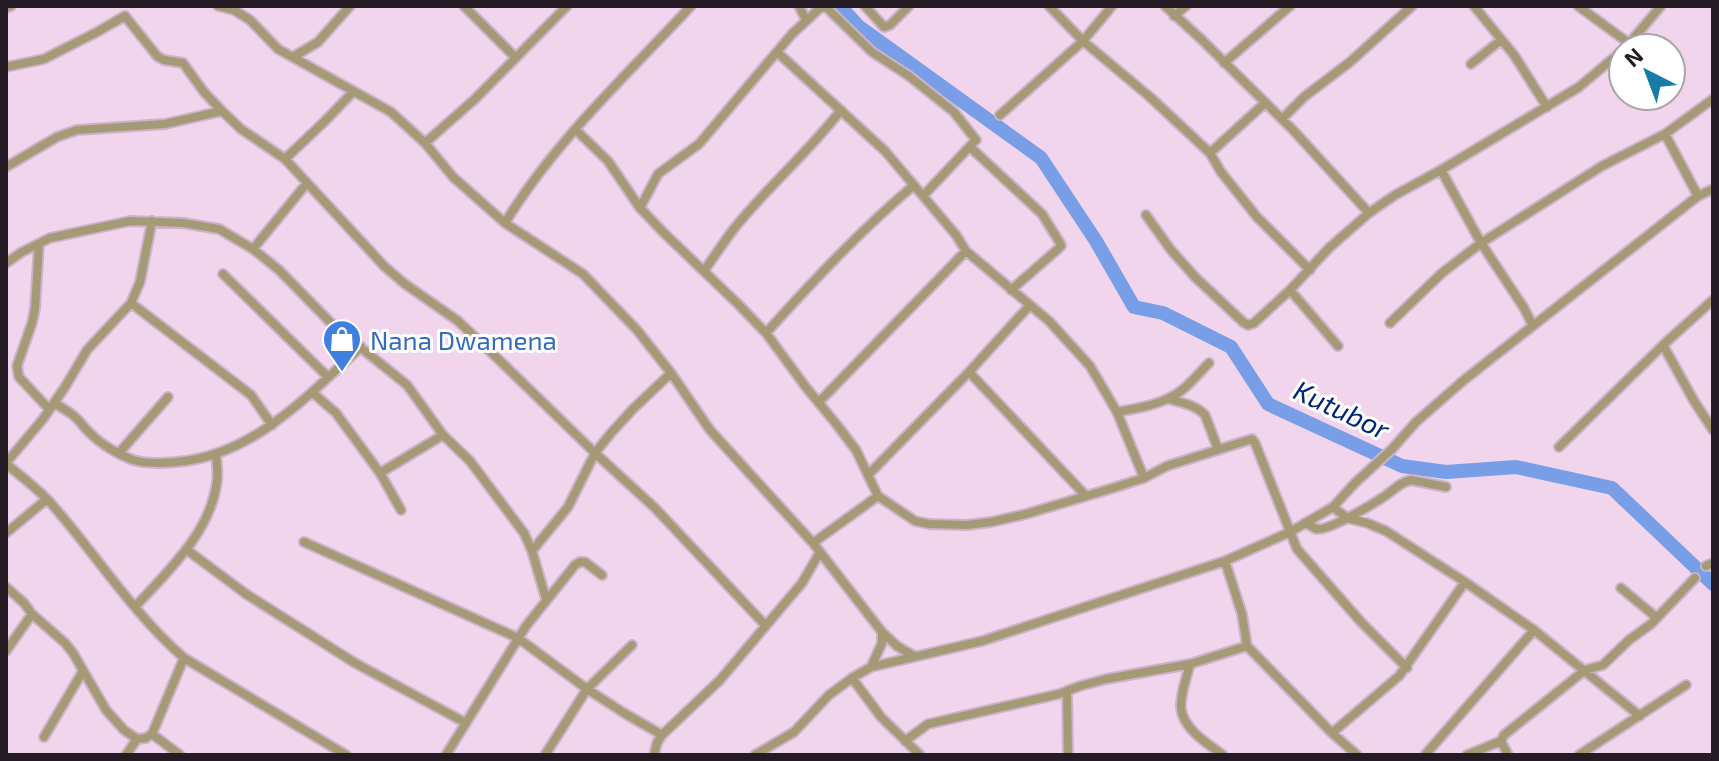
<svg xmlns="http://www.w3.org/2000/svg" width="1719" height="761" viewBox="0 0 1719 761" font-family="'Exo 2',sans-serif">
	<style>
		.lines { fill: none; stroke-linecap: round; stroke-linejoin: round }
		.river { stroke: #779ee6; stroke-width: 14 }
		.minor-casing { stroke: #cbb4c9; stroke-width: 12 }
		.minor { stroke: #a69975; stroke-width: 8 }
		.labels { text-anchor: middle; dominant-baseline: central; stroke-width: 6; stroke-linejoin: round; paint-order: stroke }
		.shop-label { font-size: 26px; fill: #366cbe; stroke: #fff; text-anchor: start }
		.water-label { font-size: 28px; font-style: italic; fill: #002678; stroke: #fff }
	</style>
	<rect width="100%" height="100%" fill="#f0d5ed"/>
	<g class="lines">
		<path class="river" d="M 840,6 L 858,26 L 1041,158 L 1096,241 L 1134,307 L 1163,313 L 1231,347 L 1268,404 L 1402,466 L 1446,472 L 1516,467 L 1612,488 L 1713,584"/>
		<g class="minor-casing">
			<path id="minor" d="M 218,6 L 234,10 L 250,20 L 278,49 L 391,112 L 425,143 L 453,177 L 505,223 L 583,274 L 637,330 L 671,373 L 710,430 L 813,543 L 882,632 L 897,646 L 914,656
				M 464,6 L 516,58
				M 799,6 L 806,20
				M 865,6 L 884,27 L 890,25 L 909,6
				M 1049,6 L 1083,41 L 1150,97 L 1210,153 L 1221,172 L 1257,217 L 1310,270
				M 1165,6 L 1201,39 L 1293,130 L 1369,213
				M 1474,6 L 1514,55 L 1547,107
				M 1578,6 L 1630,44
				M 6,8 L 11,6
				M 1174,16 L 1186,6
				M 1626,47 L 1661,6
				M 777,52 L 885,151 L 956,235 L 966,251 L 1049,321 L 1090,366 L 1117,412 L 1144,478
				M 293,57 L 318,42 L 350,6
				M 1224,63 L 1290,6
				M 1471,64 L 1501,40
				M 6,67 L 44,59 L 97,32 L 125,16 L 157,56 L 164,60 L 183,63 L 204,92 L 222,111 L 241,129 L 285,159 L 385,267 L 405,284 L 458,321 L 495,356 L 595,453 L 655,508 L 765,625
				M 1000,115 L 1083,41 L 1112,6
				M 1282,119 L 1304,97 L 1350,62 L 1412,6
				M 576,130 L 608,161 L 640,208 L 664,233 L 738,304 L 766,333 L 805,386 L 837,425 L 856,450 L 878,496 L 915,521 L 929,524 L 967,525 L 991,522 L 1026,514 L 1113,488 L 1144,478 L 1167,466 L 1252,439 L 1255,443 L 1297,549 L 1361,622 L 1407,668
				M 1665,134 L 1698,196
				M 425,143 L 475,99 L 567,6
				M 970,147 L 1042,214 L 1060,243 L 1061,246 L 1058,249 L 1011,290
				M 1210,153 L 1265,103
				M 285,159 L 325,121 L 353,92
				M 6,167 L 57,137 L 77,130 L 165,124 L 222,111
				M 1441,170 L 1481,243 L 1524,308 L 1533,326
				M 923,196 L 973,143
				M 640,208 L 658,174 L 699,144 L 792,34 L 821,7 L 827,8 L 872,52 L 909,76 L 954,112 L 976,140
				M 1146,215 L 1171,250 L 1196,278 L 1243,322 L 1248,325 L 1254,323 L 1290,290 L 1329,248 L 1369,213 L 1395,195 L 1441,170 L 1579,87 L 1623,50
				M 505,223 C 554,142 627,75 691,6
				M 39,244 L 35,309 L 32,323 L 17,366 L 19,377 L 49,409
				M 253,249 L 307,183
				M 6,263 L 22,252 L 50,238 L 130,221 L 183,223 L 219,229 L 253,249 L 279,270 L 334,326 L 407,385 L 443,435 L 470,461 L 524,533 L 532,551 L 546,599
				M 704,271 C 714,257 723,243 733,230 C 766,188 808,153 841,110
				M 223,274 L 328,377
				M 1290,290 L 1338,346
				M 131,303 L 251,395 L 272,425
				M 1390,323 L 1442,273 L 1481,243 L 1602,166 L 1665,134 L 1713,99
				M 766,333 C 813,281 860,231 914,185
				M 1663,345 L 1694,401 L 1713,430
				M 969,372 L 1086,496
				M 312,392 L 336,413 L 380,473 L 401,510
				M 1169,399 C 1182,403 1196,405 1205,415 L 1218,449
				M 819,402 L 966,251
				M 54,403 C 61,407 68,411 74,416 C 81,422 85,429 91,434 C 102,445 119,455 133,460 C 147,464 162,463 176,462 C 253,456 307,396 361,347
				M 1117,412 C 1134,409 1153,406 1169,398 C 1185,391 1197,375 1209,363
				M 1559,447 L 1663,345 L 1713,300
				M 119,453 L 168,397
				M 6,463 L 43,419 L 65,387 L 87,350 L 131,303 L 140,282 L 152,221
				M 6,464 C 20,475 35,487 48,500 C 94,551 131,612 184,658 L 346,755
				M 380,473 L 443,435
				M 868,475 L 969,372 L 1030,305
				M 1333,507 L 1347,518 L 1367,523 L 1386,531 L 1465,582 L 1534,630 L 1640,716
				M 1305,523 C 1306,523 1315,528 1316,529 C 1329,531 1373,504 1385,496 C 1394,490 1400,482 1411,480 L 1446,487
				M 6,533 L 47,499
				M 304,542 L 518,638 L 587,689 L 624,713 L 662,735
				M 813,543 L 878,496
				M 187,550 L 246,594 L 355,663 L 466,723
				M 532,551 L 568,507 L 595,453 L 611,433 L 633,409 L 671,373
				M 1225,561 L 1242,614 L 1247,646 L 1332,733 L 1357,755
				M 1706,566 L 1713,563
				M 6,587 L 24,603 L 32,614 L 65,643 L 73,653 L 106,710 L 124,730 L 137,739
				M 1621,588 L 1657,618
				M 135,607 C 168,571 211,532 217,481 C 218,472 217,464 216,455
				M 6,651 L 32,614
				M 1190,664 C 1187,677 1180,694 1181,708 C 1183,729 1208,744 1223,755
				M 871,667 L 882,643 L 882,632
				M 852,678 L 881,717 L 920,755
				M 1067,691 L 1068,755
				M 1332,733 L 1399,676 L 1465,582
				M 152,734 L 180,755
				M 44,737 L 83,671
				M 905,741 L 928,724 L 1059,694 L 1080,686 L 1106,679 L 1190,664 L 1247,646
				M 126,755 L 137,739 L 146,738 L 152,734 L 184,658
				M 446,755 L 526,626 L 575,565 L 580,562 L 585,562 L 602,575
				M 545,755 L 587,689 L 632,645
				M 654,755 L 657,743 L 662,735 L 720,680 L 802,583 L 820,552
				M 755,755 L 794,732 L 829,695 L 852,678 L 871,667 L 982,641 L 1225,561 L 1290,532 L 1333,507 L 1355,483 L 1392,449 L 1416,422 L 1464,380 L 1698,196 L 1713,189
				M 1425,755 L 1534,630
				M 1467,755 L 1501,741
				M 1508,755 L 1501,741 L 1504,735 L 1585,670 L 1603,665 L 1629,640 L 1651,624 L 1695,578
				M 1579,755 L 1686,685"/>
		</g>
		<use href="#minor" class="minor"/>
	</g>
	<defs>
		<g id="shop-pin" transform="scale(2)"><path d="M0 17L-7.5 6A9.5 9.5 0 1 1 7.5 6Z" fill="#3f7fe0" stroke="#fff"/><path d="M-5-2.5h2.3a2.7 3.5 0 0 1 5.4 0H5L5.5 6h-11ZM-1.5-2.5h3a1.5 2.3 0 0 0-3 0Z" fill="#fff"/></g>
	</defs>
	<g fill-rule="evenodd">
		<use href="#shop-pin" x="342" y="339"/>
	</g>
	<g class="labels">
		<g class="shop-label">
			<text x="370" y="339">Nana Dwamena</text>
		</g>
		<g class="water-label">
			<text transform="translate(1342 409) rotate(25)">Kutubor</text>
		</g>
	</g>
	<rect width="1719" height="761" fill="none" stroke="#251b24" stroke-width="16"/>
	<g transform="translate(1647 72) rotate(318)"><circle r="38" fill="#ffffff" stroke="#a8a4a7" stroke-width="2"/>
	<path d="M0-6L14 30L0 20L-14 30Z" fill="#197ba7"/>
	<text y="-12" font-size="22" font-weight="bold" text-anchor="middle" fill="#251b24">N</text>
	</g>
</svg>
